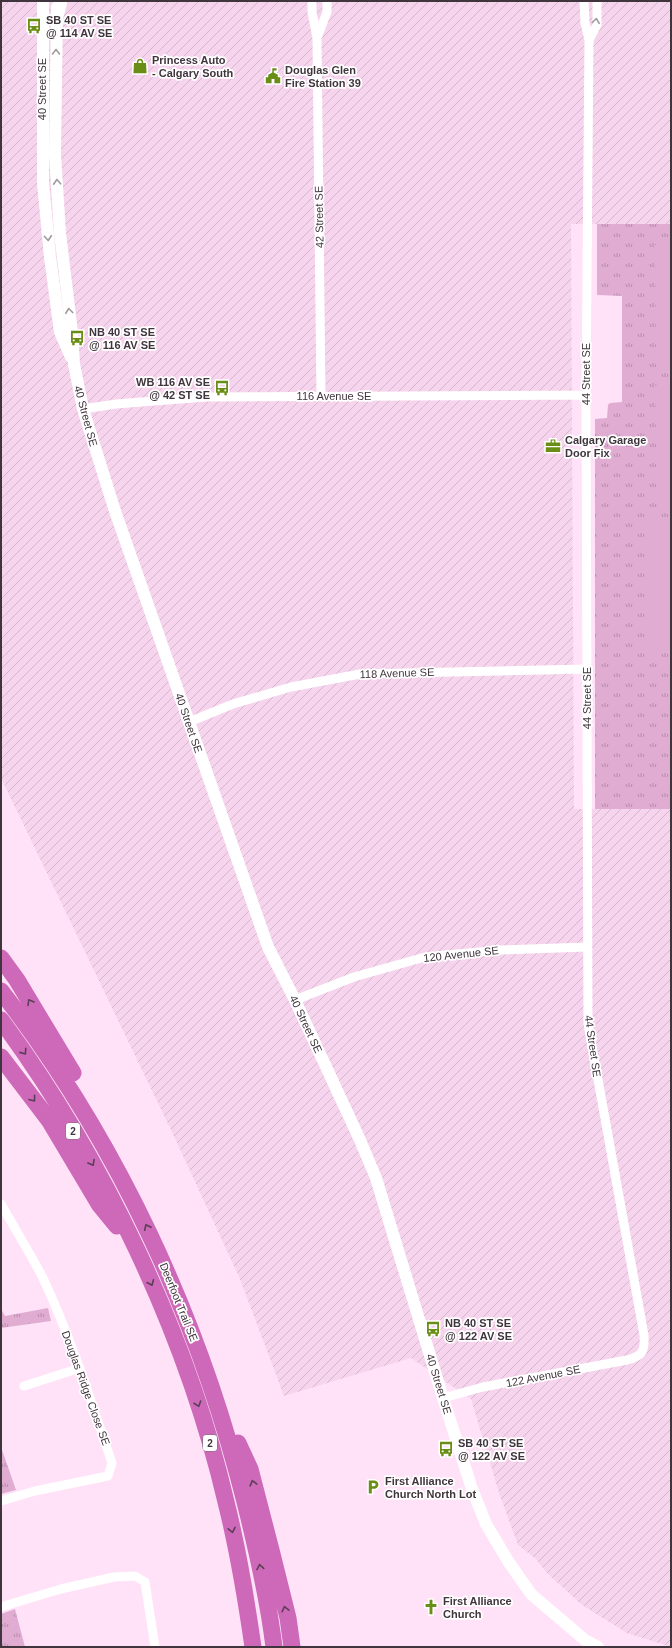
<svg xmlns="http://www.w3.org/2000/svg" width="672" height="1648" viewBox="0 0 672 1648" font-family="Arial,sans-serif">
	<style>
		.industrial { fill: url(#industrial-furrows) }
		.grass { fill: url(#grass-tufts) }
		.garden { fill: #e0acd2 }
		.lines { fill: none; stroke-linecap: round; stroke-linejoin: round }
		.minor { stroke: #fff; stroke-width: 9 }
		.tertiary { stroke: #fff; stroke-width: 12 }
		.secondary { stroke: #fff; stroke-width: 13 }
		.motorway { stroke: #cd69b8; stroke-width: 17 }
		.oneway { stroke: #a09a9e }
		.oneway2 { stroke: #5c3f56 }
		.labels { text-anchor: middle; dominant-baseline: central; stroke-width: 3.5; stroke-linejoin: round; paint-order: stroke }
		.shield { fill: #fff; stroke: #797277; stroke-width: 1 }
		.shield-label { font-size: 10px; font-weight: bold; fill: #40353d }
		.poi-label { font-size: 11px; font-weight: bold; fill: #40353d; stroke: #fff; text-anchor: start }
		.street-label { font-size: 11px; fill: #40353d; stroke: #fff }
	</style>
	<defs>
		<pattern id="industrial-furrows" width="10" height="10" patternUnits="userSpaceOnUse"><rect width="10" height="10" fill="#f7d4ed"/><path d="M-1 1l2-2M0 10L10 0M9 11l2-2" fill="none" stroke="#d5b7cc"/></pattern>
		<pattern id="grass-tufts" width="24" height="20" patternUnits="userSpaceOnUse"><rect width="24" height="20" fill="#e0acd2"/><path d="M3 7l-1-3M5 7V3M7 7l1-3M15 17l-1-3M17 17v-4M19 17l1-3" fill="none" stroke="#b78dac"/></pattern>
	</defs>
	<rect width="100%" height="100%" fill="#ffe2f7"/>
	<path class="industrial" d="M 1,1 L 671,1 L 671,224 L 571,224 L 574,809 L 671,809 L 671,1647 L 627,1633 L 582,1605 L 546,1572 L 536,1559 L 518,1545 L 499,1493 L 471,1399 L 411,1358 L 284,1396 L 240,1279 L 172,1132 L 1,778 Z"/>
	<path class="grass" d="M 597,224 L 671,224 L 671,809 L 595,809 L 595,419 L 607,418 L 608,405 L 610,403 L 622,402 L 622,296 L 597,295 Z
		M 48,1308 L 51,1321 L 1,1328 L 1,1309 L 5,1316 Z
		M 1,1447 L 16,1490 L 1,1494 Z
		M 15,1609 L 25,1647 L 1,1647 L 1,1614 Z"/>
	<path class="garden" d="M 671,244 L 671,370 L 656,370 L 655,245 Z
		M 655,385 L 671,385 L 671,510 L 657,510 Z
		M 648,523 L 671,523 L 671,648 L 649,648 Z"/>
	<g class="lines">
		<path class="minor" d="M 312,1 L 312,12 L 317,38 L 321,396
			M 317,38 L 327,12 L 327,1
			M 589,40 L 597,25 L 597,1
			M 83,409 L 116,404 L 206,397 L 586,395
			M 189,722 L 233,704 L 291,687 L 360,674 L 587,669
			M 295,1000 L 354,977 L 425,957 L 501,950 L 587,947
			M 1,1204 C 15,1229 30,1253 43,1278 C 71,1338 91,1401 112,1463 L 108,1476 L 35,1491 L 1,1501
			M 24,1386 L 80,1368
			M 443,1398 L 483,1387 L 627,1360 C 643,1356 645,1351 644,1335 L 588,1024 L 586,395 L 589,40 L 585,23 L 584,1
			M 1,1607 L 61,1589 L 114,1577 L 135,1576 L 145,1582 L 155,1647"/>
		<path class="tertiary" d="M 43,1 L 43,183 L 50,257 L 60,332 L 71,357
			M 57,7 L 55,155 L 60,233 L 72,332 L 74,364 L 83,409 L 115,511 L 268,947 L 295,1000 L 360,1140 L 376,1178 L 443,1398 L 472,1489 L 486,1524 L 508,1561 L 531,1594 L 585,1640 L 598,1647"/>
		<path class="secondary" d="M 57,16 L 61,1"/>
		<path class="motorway" d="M 1,958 L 17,980 L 73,1073
			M 1,991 C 117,1141 199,1318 245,1502 C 257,1550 268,1598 274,1647
			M 1,1020 C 103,1158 187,1335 226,1502 C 238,1550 246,1598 253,1647
			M 1,1057 L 49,1120 L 99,1204 L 117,1226
			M 238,1443 L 250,1469 L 271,1550 L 288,1618 L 292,1647"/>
	</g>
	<defs><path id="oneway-chevron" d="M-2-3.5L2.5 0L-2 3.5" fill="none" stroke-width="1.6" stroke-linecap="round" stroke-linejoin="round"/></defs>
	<g class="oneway">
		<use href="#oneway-chevron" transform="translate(596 21) rotate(-83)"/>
		<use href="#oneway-chevron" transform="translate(56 52) rotate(-90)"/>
		<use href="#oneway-chevron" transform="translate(57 182) rotate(-93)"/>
		<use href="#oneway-chevron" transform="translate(48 238) rotate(85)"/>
		<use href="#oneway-chevron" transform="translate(69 311) rotate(-97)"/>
	</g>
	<g class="oneway2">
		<use href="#oneway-chevron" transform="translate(30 1002) rotate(-121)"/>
		<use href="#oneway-chevron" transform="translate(24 1052) rotate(55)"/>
		<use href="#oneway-chevron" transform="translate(33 1099) rotate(53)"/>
		<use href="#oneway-chevron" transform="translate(92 1163) rotate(61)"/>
		<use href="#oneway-chevron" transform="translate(147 1227) rotate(-115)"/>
		<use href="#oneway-chevron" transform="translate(151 1283) rotate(67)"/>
		<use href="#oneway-chevron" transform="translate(198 1404) rotate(71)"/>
		<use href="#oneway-chevron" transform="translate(253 1483) rotate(-105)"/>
		<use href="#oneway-chevron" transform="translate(232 1530) rotate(78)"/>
		<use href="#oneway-chevron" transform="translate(260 1567) rotate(-101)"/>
		<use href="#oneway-chevron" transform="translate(285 1609) rotate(-104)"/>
	</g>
	<defs>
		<g id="bus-bare" transform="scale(1.2)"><path d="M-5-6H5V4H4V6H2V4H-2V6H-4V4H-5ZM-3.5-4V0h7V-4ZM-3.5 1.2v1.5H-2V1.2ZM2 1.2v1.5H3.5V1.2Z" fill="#6a8d15" stroke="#fff" stroke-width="2.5" paint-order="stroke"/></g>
		<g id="shop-bare" transform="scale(1.2)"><path d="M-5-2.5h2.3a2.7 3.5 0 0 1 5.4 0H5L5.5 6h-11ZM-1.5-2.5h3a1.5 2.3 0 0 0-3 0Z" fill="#6a8d15" stroke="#fff" stroke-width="2.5" paint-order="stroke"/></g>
		<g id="civic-bare" transform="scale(1.2)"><path d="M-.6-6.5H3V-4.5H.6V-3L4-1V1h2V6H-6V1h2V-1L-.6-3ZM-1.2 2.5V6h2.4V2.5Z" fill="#6a8d15" stroke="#fff" stroke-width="2.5" paint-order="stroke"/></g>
		<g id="office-bare" transform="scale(1.2)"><path d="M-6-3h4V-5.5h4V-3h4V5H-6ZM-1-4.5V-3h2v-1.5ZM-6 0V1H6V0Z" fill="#6a8d15" stroke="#fff" stroke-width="2.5" paint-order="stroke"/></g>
		<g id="parking-bare" transform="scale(1.2)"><path d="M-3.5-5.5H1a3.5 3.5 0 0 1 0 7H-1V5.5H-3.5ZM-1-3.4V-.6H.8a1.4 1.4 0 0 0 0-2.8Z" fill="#6a8d15" stroke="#fff" stroke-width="2.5" paint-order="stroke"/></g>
		<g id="church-bare" transform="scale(1.2)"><path d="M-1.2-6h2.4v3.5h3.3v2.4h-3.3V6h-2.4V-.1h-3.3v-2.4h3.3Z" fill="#6a8d15" stroke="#fff" stroke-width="2.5" paint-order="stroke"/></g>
	</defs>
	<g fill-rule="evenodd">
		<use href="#bus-bare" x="34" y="26"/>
		<use href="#shop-bare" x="140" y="66"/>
		<use href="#civic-bare" x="273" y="76"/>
		<use href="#bus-bare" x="77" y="338"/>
		<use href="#bus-bare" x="222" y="388"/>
		<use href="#office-bare" x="553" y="446"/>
		<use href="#bus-bare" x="433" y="1329"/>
		<use href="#bus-bare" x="446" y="1449"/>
		<use href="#parking-bare" x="373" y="1487"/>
		<use href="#church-bare" x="431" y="1607"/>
	</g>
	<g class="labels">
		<g class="shield">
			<rect x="66" y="1123" width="14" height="16" rx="3"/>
			<rect x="203" y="1435" width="14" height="16" rx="3"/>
		</g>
		<g class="shield-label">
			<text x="73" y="1131">2</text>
			<text x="210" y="1443">2</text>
		</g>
		<g class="poi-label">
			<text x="46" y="20">SB 40 ST SE<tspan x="46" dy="13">@ 114 AV SE</tspan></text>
			<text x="152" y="60">Princess Auto<tspan x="152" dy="13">- Calgary South</tspan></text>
			<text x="285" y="70">Douglas Glen<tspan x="285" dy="13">Fire Station 39</tspan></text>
			<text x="89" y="332">NB 40 ST SE<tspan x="89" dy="13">@ 116 AV SE</tspan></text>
			<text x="210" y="382" text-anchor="end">WB 116 AV SE<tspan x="210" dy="13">@ 42 ST SE</tspan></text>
			<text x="565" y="440">Calgary Garage<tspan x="565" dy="13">Door Fix</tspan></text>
			<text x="445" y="1323">NB 40 ST SE<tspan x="445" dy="13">@ 122 AV SE</tspan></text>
			<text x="458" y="1443">SB 40 ST SE<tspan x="458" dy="13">@ 122 AV SE</tspan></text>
			<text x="385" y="1481">First Alliance<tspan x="385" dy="13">Church North Lot</tspan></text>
			<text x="443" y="1601">First Alliance<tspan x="443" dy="13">Church</tspan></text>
		</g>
		<g class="street-label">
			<text transform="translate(42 89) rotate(-90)">40 Street SE</text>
			<text transform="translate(319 217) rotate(-91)">42 Street SE</text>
			<text transform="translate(586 374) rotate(-90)">44 Street SE</text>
			<text x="334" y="396">116 Avenue SE</text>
			<text transform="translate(86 416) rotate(75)">40 Street SE</text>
			<text transform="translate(397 673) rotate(-2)">118 Avenue SE</text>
			<text transform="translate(587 698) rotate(-90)">44 Street SE</text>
			<text transform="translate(189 723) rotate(71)">40 Street SE</text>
			<text transform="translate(461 954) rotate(-6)">120 Avenue SE</text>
			<text transform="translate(306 1024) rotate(65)">40 Street SE</text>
			<text transform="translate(593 1046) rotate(82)">44 Street SE</text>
			<text transform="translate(179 1302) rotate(68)">Deerfoot Trail SE</text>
			<text transform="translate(543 1376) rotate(-11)">122 Avenue SE</text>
			<text transform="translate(439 1384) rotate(73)">40 Street SE</text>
			<text transform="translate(86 1388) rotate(70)">Douglas Ridge Close SE</text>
		</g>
	</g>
	<rect width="672" height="1648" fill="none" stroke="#40353d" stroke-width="4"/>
</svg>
